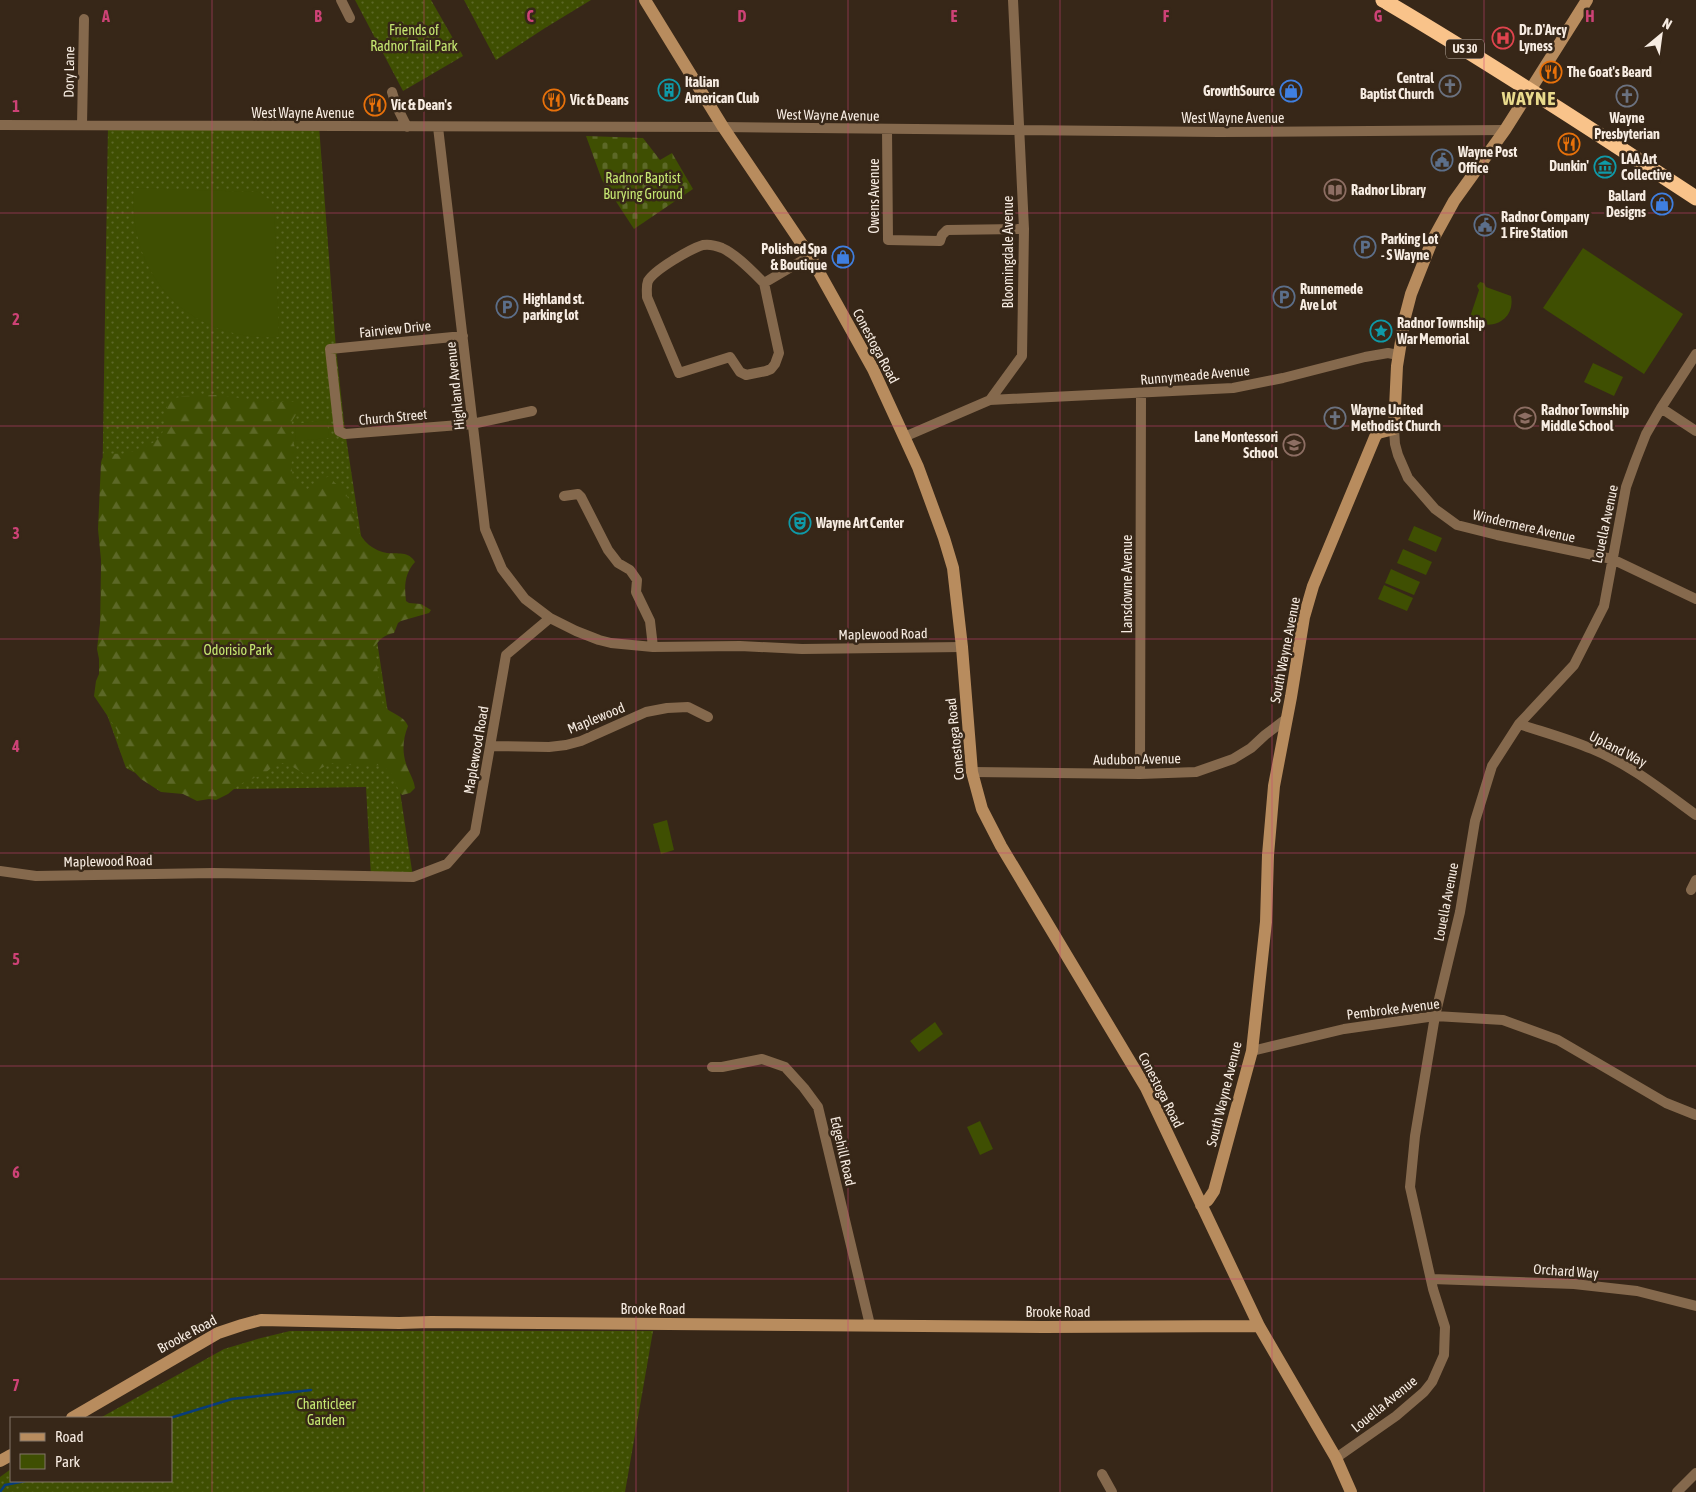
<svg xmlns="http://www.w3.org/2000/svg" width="1696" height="1492" viewBox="0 0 1696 1492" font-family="'Asap Condensed',sans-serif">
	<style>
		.green { fill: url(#green-dots) }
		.forest { fill: url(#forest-firs) }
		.cemetery { fill: url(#cemetery-stones) }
		.pitch { fill: #3f4f02 }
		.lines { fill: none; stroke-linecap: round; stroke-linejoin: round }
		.stream { stroke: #083c7b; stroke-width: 2.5 }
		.street { stroke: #85694d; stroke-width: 10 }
		.secondary { stroke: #b88c5e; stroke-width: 12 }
		.highway { stroke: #f9c38a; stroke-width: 15 }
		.grid { fill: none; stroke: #cd4276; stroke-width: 1; stroke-opacity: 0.55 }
		.labels { text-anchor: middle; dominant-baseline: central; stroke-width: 5; stroke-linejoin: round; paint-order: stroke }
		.shield { fill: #372718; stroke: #bdb1a5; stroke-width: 1 }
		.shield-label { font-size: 12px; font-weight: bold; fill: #f7ece2 }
		.park-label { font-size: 14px; fill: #c5e771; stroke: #372718 }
		.poi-label { font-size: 14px; font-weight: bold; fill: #f7ece2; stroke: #372718; text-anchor: start }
		.street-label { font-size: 14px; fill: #f7ece2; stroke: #372718 }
		.district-label { font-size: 19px; font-weight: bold; letter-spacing: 1px; fill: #e9da8c; stroke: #372718 }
		.grid-label { font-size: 16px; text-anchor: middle; font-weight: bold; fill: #cd4276; stroke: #372718; stroke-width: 5; stroke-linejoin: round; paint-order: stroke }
	</style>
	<defs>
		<pattern id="green-dots" width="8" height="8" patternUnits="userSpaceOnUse" patternTransform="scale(1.25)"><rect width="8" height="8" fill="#3f4f02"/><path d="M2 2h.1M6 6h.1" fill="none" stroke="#5c6827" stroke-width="1.8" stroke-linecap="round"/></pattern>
		<pattern id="forest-firs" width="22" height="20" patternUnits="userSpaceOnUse" patternTransform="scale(1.25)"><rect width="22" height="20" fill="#3f4f02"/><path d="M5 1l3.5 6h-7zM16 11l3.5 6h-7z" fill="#5c6827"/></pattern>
		<pattern id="cemetery-stones" width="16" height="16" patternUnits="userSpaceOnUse" patternTransform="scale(1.25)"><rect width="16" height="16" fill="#3f4f02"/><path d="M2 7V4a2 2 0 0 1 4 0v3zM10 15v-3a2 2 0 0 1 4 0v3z" fill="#5c6827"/></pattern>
	</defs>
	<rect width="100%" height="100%" fill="#372718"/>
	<path class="green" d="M 355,0 L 431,0 L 463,56 L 403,91 Z
		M 464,0 L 591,0 L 545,28 L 496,60 Z
		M 108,125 L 319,126 L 336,349 L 345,431 L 413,877 L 371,877 L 366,787 L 169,790 L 126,768 L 99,692 Z
		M 290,1331 L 653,1331 L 625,1492 L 0,1492 L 0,1477 L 11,1469 L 11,1481 L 171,1481 L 171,1418 L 100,1418 L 224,1349 L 261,1338 Z"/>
	<path class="forest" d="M 218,395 L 261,401 L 297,402 L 300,405 L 300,408 L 292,421 L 290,432 L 296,451 L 291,464 L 294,483 L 304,489 L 308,489 L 316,481 L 330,476 C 332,478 333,481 334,482 C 337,485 341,486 343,489 C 356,507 351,530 369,545 C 374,549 381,552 387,553 C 397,554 409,551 415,562 C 405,573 404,585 406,601 L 409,603 L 421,604 L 431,610 L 429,613 L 401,621 L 398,623 L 394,633 C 384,635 380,639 374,647 L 383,706 C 392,714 403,715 408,726 C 402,741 402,755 408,769 C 411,776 414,781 415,788 L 410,793 L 402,795 L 400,793 L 391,773 L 383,765 L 360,766 L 330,763 L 320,769 L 306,775 L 293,767 L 283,763 L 276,764 L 264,774 L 240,784 L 228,794 L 216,800 L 209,799 L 197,801 L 183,794 L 161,792 L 141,779 L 126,763 L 120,751 L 117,730 L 94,696 L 96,681 L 99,674 L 99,659 L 97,649 L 101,615 L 101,560 L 98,529 L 101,463 C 102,459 102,458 105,456 C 110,453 116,454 121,454 C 132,452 145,448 154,442 C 171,431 161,412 171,399 L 184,396 Z"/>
	<path class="cemetery" d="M 586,136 L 643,138 L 660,160 L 672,153 L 693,189 L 634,229 L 602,180 Z"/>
	<path class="pitch" d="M 134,188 L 259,192 L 271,201 L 274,207 L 279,337 C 190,342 127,277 134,188 Z
		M 1583,248 L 1683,314 L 1644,374 L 1543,308 Z
		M 1480,282 L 1484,283 L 1486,287 L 1511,296 C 1516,321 1488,334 1470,317 L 1479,290 L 1477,286 Z
		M 1593,363 L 1623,377 L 1614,396 L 1584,382 Z
		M 327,420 L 329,438 L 296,441 L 295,424 Z
		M 1414,526 L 1442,538 L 1436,552 L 1408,540 Z
		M 1403,549 L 1432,562 L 1426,575 L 1397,563 Z
		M 1391,569 L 1420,582 L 1414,595 L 1385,583 Z
		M 1384,585 L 1413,598 L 1407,611 L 1378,599 Z
		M 667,820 L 674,850 L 661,854 L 653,824 Z
		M 935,1022 L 943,1034 L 919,1052 L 910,1041 Z
		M 980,1121 L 993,1149 L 980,1155 L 967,1127 Z"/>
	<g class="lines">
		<path class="stream" d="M 170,1418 L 232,1399 L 311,1390
			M 0,1492 L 5,1485 L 25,1481"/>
		<path class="street" d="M 341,0 L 350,18
			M 392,92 L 396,105 L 407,127
			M 0,125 L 723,127 L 1219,132 L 1505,130
			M 82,125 L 84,19
			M 438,127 L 485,529 L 502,569 L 525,599 L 550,618
			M 887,129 L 888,240 L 940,241 L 942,235 L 947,230 L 1024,229
			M 764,283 L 779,353 L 775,364 L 771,369 L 766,371 L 746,375 L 740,372 L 730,357 L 679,373 L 647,297 C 647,291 646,286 648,281 C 654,270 690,249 703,245 C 709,244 717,246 722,248 C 736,254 753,272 764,283 L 810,256
			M 463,336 L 330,349 L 339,431 L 345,434 L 472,424 L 532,411
			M 990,400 L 1233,388 L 1283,378 L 1365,357 L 1388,353 L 1398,355
			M 1661,408 L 1696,431
			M 1394,429 L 1395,444 L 1398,455 L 1408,478 L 1435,509 L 1457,525 L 1497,535 L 1612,559 L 1696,599
			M 904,437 L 990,400 L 1022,356 L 1024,229 L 1013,0
			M 564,496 L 578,494 L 581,497 L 608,550 L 618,563 L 630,570 L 637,580 L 636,592 L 650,621 L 653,647
			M 1519,724 C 1543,732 1569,739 1592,749 C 1631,765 1663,791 1696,815
			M 491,746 L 549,747 L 566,745 L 581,741 L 646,712 L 667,708 L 688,707 L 708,717
			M 972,772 L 1140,774 L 1196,772 L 1233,759 L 1251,748 L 1265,735 L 1286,719
			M 1140,774 L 1141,394
			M 0,871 L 36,876 L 213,873 L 413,877 L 447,864 L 475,832 L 506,655 L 550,618 L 576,631 L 599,640 L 611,643 L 653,647 L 740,646 L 802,649 L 962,647
			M 1691,890 L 1696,880
			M 1252,1051 L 1344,1029 L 1435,1016 L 1503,1020 L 1558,1040 L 1666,1103 L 1696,1115
			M 712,1067 L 722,1067 L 762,1059 L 785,1067 L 804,1088 L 818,1107 L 870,1325
			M 1432,1279 L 1574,1284 L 1637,1291 L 1696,1306
			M 1336,1458 L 1396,1416 L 1424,1392 L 1432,1382 L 1444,1355 L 1445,1327 L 1433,1289 L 1410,1187 L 1415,1136 L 1435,1016 L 1460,912 L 1475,821 L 1492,766 L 1519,724 L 1574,665 L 1604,606 L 1626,487 L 1635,462 L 1646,434 L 1661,408 L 1696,354
			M 1102,1474 L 1112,1492
			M 1677,1492 L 1696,1473"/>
		<path class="secondary" d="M 645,0 L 723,127 L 810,256 L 873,369 L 918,467 L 944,538 L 953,568 L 962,647 L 972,772 L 982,809 L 1001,846 L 1146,1088 L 1259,1326 L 1336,1458 L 1351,1492
			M 1201,1205 L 1208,1200 L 1214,1191 L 1252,1051 L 1266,922 L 1268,855 L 1274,786 L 1291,697 L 1304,617 L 1313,586 L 1375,437 L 1378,433 L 1394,429 L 1397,366 L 1405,317 L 1411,294 L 1432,241 L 1454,201 L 1505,130 L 1587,0
			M 72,1418 L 218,1333 L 242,1325 L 261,1320 L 399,1323 L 431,1322 L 1043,1327 L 1259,1326
			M 0,1461 L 11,1455"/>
		<path class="highway" d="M 1383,0 C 1490,63 1593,130 1696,198"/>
	</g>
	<path class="grid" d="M 212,0 L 212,1492M 424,0 L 424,1492M 636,0 L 636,1492M 848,0 L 848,1492M 1060,0 L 1060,1492M 1272,0 L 1272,1492M 1484,0 L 1484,1492M 0,213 L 1696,213M 0,426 L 1696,426M 0,639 L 1696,639M 0,853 L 1696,853M 0,1066 L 1696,1066M 0,1279 L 1696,1279"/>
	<defs>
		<g id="hospital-ring" transform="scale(1.125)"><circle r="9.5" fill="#372718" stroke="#e0444e" stroke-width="1.5"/><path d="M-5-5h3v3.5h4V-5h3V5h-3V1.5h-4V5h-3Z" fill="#e0444e"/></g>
		<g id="restaurant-ring" transform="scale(1.125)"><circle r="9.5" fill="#372718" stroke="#e8710a" stroke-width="1.5"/><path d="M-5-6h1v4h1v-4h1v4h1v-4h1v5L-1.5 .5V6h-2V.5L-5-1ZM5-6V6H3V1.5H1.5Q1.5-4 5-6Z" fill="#e8710a"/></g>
		<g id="church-ring" transform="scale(1.125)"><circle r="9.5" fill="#372718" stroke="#6b7280" stroke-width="1.5"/><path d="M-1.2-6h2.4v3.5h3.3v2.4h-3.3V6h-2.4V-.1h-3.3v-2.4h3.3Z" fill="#6b7280"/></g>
		<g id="building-ring" transform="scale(1.125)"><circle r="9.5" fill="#372718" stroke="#0f9aa8" stroke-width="1.5"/><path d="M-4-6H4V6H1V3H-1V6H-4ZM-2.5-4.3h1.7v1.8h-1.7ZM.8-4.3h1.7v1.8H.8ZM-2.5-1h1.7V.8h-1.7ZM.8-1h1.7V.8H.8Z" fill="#0f9aa8"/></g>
		<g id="shop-ring" transform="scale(1.125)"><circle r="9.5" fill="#372718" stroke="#3f7fe0" stroke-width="1.5"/><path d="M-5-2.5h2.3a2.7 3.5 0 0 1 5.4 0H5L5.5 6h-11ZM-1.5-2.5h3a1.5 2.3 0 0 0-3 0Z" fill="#3f7fe0"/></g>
		<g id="civic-ring" transform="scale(1.125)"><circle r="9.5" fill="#372718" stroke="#5c6f8a" stroke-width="1.5"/><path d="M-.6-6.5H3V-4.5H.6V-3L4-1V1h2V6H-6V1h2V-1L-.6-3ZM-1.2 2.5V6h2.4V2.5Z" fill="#5c6f8a"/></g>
		<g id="museum-ring" transform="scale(1.125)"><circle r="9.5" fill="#372718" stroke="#0f9aa8" stroke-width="1.5"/><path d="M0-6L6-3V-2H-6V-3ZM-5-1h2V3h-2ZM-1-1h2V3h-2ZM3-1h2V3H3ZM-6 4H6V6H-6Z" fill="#0f9aa8"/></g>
		<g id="library-ring" transform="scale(1.125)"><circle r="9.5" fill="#372718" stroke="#8d6e63" stroke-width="1.5"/><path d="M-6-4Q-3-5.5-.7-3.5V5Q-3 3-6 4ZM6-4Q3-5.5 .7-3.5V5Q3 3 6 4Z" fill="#8d6e63"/></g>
		<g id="parking-ring" transform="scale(1.125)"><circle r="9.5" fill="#372718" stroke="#5c6f8a" stroke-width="1.5"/><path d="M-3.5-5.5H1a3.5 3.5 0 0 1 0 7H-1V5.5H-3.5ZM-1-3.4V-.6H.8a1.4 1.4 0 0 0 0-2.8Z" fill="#5c6f8a"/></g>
		<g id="sight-ring" transform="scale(1.125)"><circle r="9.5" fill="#372718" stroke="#0f9aa8" stroke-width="1.5"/><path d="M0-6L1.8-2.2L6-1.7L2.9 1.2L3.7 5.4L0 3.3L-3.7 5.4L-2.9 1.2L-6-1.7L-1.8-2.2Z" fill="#0f9aa8"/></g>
		<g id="school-ring" transform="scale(1.125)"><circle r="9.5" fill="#372718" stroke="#8d6e63" stroke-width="1.5"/><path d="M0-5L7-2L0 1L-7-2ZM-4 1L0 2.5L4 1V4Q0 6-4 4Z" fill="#8d6e63"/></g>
		<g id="theatre-ring" transform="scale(1.125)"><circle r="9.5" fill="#372718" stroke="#0f9aa8" stroke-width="1.5"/><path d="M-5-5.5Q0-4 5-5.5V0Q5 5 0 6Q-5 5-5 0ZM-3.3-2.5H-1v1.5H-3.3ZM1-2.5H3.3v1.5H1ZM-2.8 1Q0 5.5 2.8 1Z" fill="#0f9aa8"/></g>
	</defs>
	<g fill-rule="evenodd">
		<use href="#hospital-ring" x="1503" y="38"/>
		<use href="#restaurant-ring" x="1551" y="72"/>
		<use href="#church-ring" x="1450" y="86"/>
		<use href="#building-ring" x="669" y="90"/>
		<use href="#shop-ring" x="1291" y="91"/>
		<use href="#church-ring" x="1627" y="96"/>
		<use href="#restaurant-ring" x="554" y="100"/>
		<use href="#restaurant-ring" x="375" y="105"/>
		<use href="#restaurant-ring" x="1569" y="144"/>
		<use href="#civic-ring" x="1442" y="160"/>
		<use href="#museum-ring" x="1605" y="167"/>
		<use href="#library-ring" x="1335" y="190"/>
		<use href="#shop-ring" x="1662" y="204"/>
		<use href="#civic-ring" x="1485" y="225"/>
		<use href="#parking-ring" x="1365" y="247"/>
		<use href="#shop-ring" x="843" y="257"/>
		<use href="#parking-ring" x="1284" y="297"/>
		<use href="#parking-ring" x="507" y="307"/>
		<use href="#sight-ring" x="1381" y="331"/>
		<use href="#church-ring" x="1335" y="418"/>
		<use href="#school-ring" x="1525" y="418"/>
		<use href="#school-ring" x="1294" y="445"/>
		<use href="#theatre-ring" x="800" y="523"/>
	</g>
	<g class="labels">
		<rect class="shield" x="1446" y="39.5" width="38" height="19" rx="4"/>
		<g class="shield-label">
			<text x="1465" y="49">US 30</text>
		</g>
		<g class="park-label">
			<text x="414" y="30">Friends of<tspan x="414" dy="16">Radnor Trail Park</tspan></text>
			<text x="643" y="178">Radnor Baptist<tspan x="643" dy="16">Burying Ground</tspan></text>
			<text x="238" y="650">Odorisio Park</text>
			<text x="326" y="1404">Chanticleer<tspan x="326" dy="16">Garden</tspan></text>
		</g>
		<g class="poi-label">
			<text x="1519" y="30">Dr. D'Arcy<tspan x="1519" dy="16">Lyness</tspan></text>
			<text x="1567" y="72">The Goat's Beard</text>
			<text x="1434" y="78" text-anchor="end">Central<tspan x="1434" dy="16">Baptist Church</tspan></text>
			<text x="685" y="82">Italian<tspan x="685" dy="16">American Club</tspan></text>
			<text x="1275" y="91" text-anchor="end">GrowthSource</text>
			<text x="570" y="100">Vic &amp; Deans</text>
			<text x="391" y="105">Vic &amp; Dean's</text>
			<text x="1627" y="118" text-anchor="middle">Wayne<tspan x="1627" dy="16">Presbyterian</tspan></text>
			<text x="1458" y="152">Wayne Post<tspan x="1458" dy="16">Office</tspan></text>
			<text x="1621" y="159">LAA Art<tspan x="1621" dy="16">Collective</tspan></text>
			<text x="1569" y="166" text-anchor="middle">Dunkin'</text>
			<text x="1351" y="190">Radnor Library</text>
			<text x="1646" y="196" text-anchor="end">Ballard<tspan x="1646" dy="16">Designs</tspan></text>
			<text x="1501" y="217">Radnor Company<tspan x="1501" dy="16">1 Fire Station</tspan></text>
			<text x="1381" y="239">Parking Lot<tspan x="1381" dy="16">- S Wayne</tspan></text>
			<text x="827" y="249" text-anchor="end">Polished Spa<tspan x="827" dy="16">&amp; Boutique</tspan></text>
			<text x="1300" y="289">Runnemede<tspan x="1300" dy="16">Ave Lot</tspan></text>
			<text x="523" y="299">Highland st.<tspan x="523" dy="16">parking lot</tspan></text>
			<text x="1397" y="323">Radnor Township<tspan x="1397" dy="16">War Memorial</tspan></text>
			<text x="1351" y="410">Wayne United<tspan x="1351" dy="16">Methodist Church</tspan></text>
			<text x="1541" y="410">Radnor Township<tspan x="1541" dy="16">Middle School</tspan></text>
			<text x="1278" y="437" text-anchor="end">Lane Montessori<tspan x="1278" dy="16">School</tspan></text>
			<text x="816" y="523">Wayne Art Center</text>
		</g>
		<g class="street-label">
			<text transform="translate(69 72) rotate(-89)">Dory Lane</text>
			<text x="303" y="113">West Wayne Avenue</text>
			<text transform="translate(828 115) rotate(1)">West Wayne Avenue</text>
			<text x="1233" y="118">West Wayne Avenue</text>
			<text transform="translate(874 196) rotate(-90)">Owens Avenue</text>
			<text transform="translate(1008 252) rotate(-90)">Bloomingdale Avenue</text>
			<text transform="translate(395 329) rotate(-6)">Fairview Drive</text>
			<text transform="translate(876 346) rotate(62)">Conestoga Road</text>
			<text transform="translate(1195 375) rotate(-5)">Runnymeade Avenue</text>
			<text transform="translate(455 386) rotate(-96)">Highland Avenue</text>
			<text transform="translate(393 417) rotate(-5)">Church Street</text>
			<text transform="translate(1605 524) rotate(-78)">Louella Avenue</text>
			<text transform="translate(1524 526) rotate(13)">Windermere Avenue</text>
			<text transform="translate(1127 584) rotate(-90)">Lansdowne Avenue</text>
			<text transform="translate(883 634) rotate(-1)">Maplewood Road</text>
			<text transform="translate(1285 650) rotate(-79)">South Wayne Avenue</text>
			<text transform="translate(596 718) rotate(-22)">Maplewood</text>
			<text transform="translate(955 739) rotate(-96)">Conestoga Road</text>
			<text transform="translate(1618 749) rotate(27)">Upland Way</text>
			<text transform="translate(476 750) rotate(-80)">Maplewood Road</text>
			<text transform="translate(1137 759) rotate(-1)">Audubon Avenue</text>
			<text transform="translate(108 861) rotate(-1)">Maplewood Road</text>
			<text transform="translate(1446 902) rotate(-79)">Louella Avenue</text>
			<text transform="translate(1393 1009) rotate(-7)">Pembroke Avenue</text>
			<text transform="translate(1161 1090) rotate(63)">Conestoga Road</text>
			<text transform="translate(1224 1094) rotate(-76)">South Wayne Avenue</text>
			<text transform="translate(843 1151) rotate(77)">Edgehill Road</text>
			<text transform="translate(1566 1271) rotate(4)">Orchard Way</text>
			<text x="653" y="1309">Brooke Road</text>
			<text x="1058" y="1312">Brooke Road</text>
			<text transform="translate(187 1334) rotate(-28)">Brooke Road</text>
			<text transform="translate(1384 1404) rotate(-39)">Louella Avenue</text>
		</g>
		<g class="district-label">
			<text x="1529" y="98">WAYNE</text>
		</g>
	</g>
	<g class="grid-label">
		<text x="106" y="22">A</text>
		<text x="318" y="22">B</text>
		<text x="530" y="22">C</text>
		<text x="742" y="22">D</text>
		<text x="954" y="22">E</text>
		<text x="1166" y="22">F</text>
		<text x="1378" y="22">G</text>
		<text x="1590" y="22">H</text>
		<text x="16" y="112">1</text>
		<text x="16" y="325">2</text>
		<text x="16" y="539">3</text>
		<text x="16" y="752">4</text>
		<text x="16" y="965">5</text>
		<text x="16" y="1178">6</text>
		<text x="16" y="1391">7</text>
	</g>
	<rect x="10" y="1417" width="162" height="65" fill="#372718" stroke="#847669"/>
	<rect x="20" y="1433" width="25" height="8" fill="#b88c5e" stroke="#847669"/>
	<text x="55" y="1442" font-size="15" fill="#f7ece2">Road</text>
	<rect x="20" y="1454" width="25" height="15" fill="#3f4f02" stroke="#847669"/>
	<text x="55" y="1467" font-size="15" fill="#f7ece2">Park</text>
	<g transform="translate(1661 35) rotate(29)" stroke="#372718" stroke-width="4" paint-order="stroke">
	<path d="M0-4L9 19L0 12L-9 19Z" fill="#f7ece2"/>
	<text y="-8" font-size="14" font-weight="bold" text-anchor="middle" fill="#f7ece2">N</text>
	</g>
</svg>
